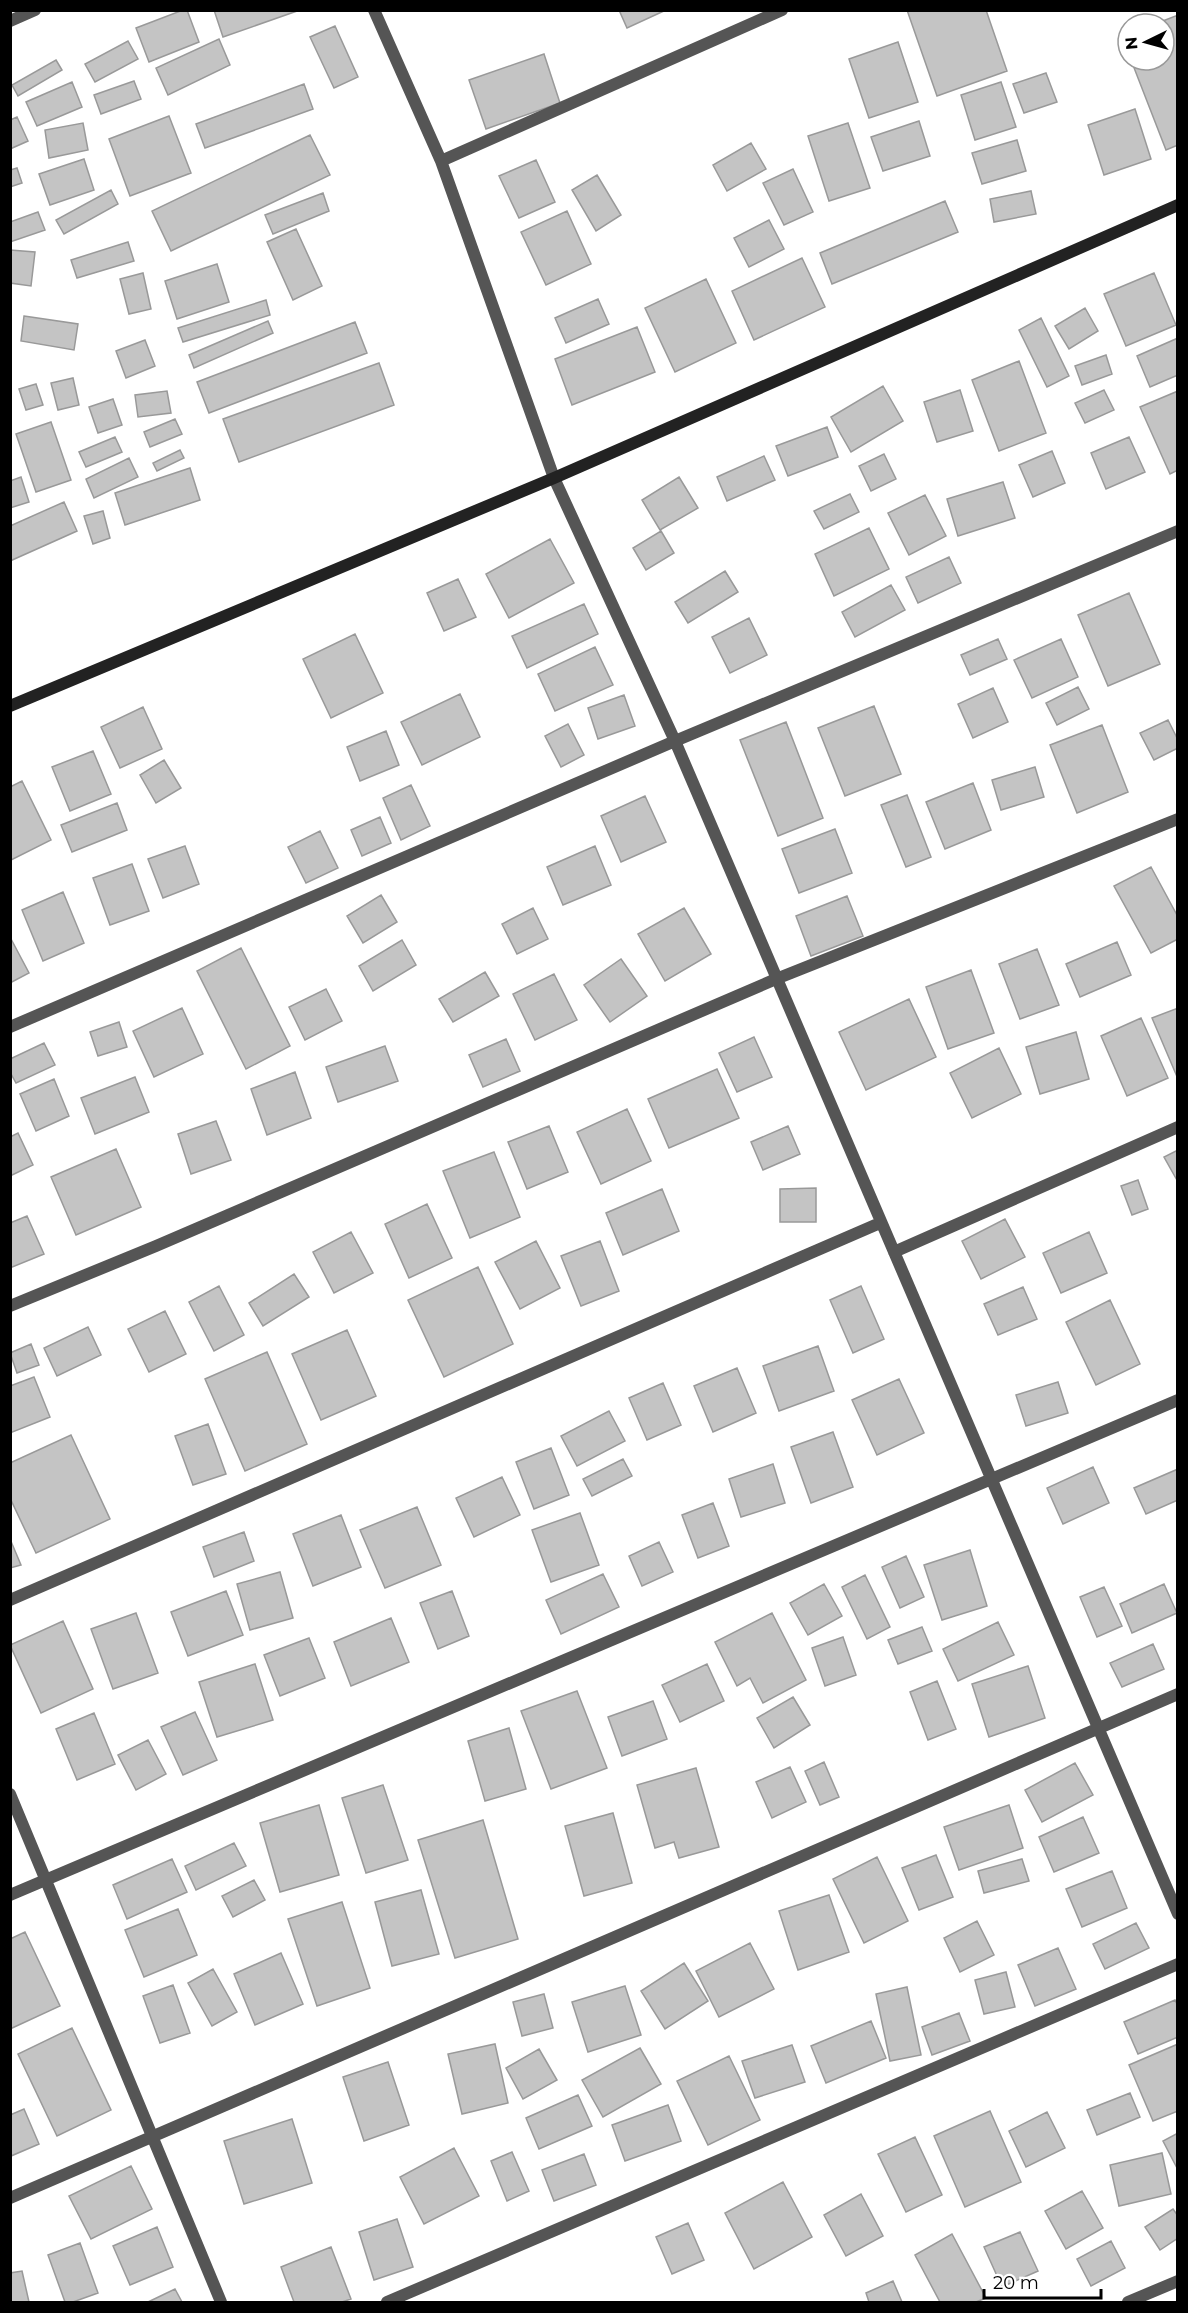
<svg xmlns="http://www.w3.org/2000/svg" width="1188" height="2313" viewBox="0 0 1188 2313" font-family="Montserrat,sans-serif">
	<style>
		.building { fill: #c4c4c4; stroke: #999; stroke-width: 1.5 }
		.lines { fill: none; stroke-linecap: round; stroke-linejoin: round }
		.street { stroke: #555; stroke-width: 12 }
		.secondary { stroke: #222; stroke-width: 12 }
	</style>
	<rect width="100%" height="100%" fill="#fff"/>
	<path class="building" d="M 183,10 L 187,10 L 199,42 L 149,62 L 136,28 Z
		M 214,10 L 300,10 L 223,37 Z
		M 619,10 L 666,10 L 627,28 Z
		M 907,10 L 986,10 L 1007,71 L 937,96 Z
		M 1178,15 L 1178,145 L 1166,150 L 1131,60 L 1164,60 L 1164,24 L 1155,24 Z
		M 335,26 L 358,77 L 334,88 L 310,37 Z
		M 219,39 L 230,65 L 168,95 L 156,68 Z
		M 128,41 L 138,59 L 95,82 L 85,64 Z
		M 898,42 L 918,102 L 869,118 L 849,59 Z
		M 544,54 L 560,103 L 486,129 L 469,80 Z
		M 56,60 L 62,70 L 18,96 L 12,85 Z
		M 1046,73 L 1057,102 L 1024,113 L 1013,84 Z
		M 134,81 L 141,99 L 101,114 L 94,95 Z
		M 72,82 L 82,107 L 37,126 L 26,102 Z
		M 1001,82 L 1016,127 L 975,140 L 961,95 Z
		M 304,84 L 313,109 L 205,148 L 196,124 Z
		M 1135,109 L 1151,159 L 1104,175 L 1088,125 Z
		M 169,116 L 191,173 L 130,196 L 109,139 Z
		M 17,117 L 28,141 L 10,149 L 10,120 Z
		M 919,121 L 930,156 L 883,171 L 871,137 Z
		M 83,123 L 88,150 L 49,158 L 45,130 Z
		M 848,123 L 870,188 L 829,201 L 808,136 Z
		M 310,135 L 330,175 L 171,251 L 152,211 Z
		M 1017,140 L 1026,171 L 982,184 L 972,153 Z
		M 751,143 L 766,169 L 727,191 L 713,165 Z
		M 84,159 L 94,190 L 50,205 L 39,174 Z
		M 536,160 L 555,202 L 519,218 L 499,176 Z
		M 17,168 L 22,183 L 10,187 L 10,170 Z
		M 793,169 L 813,212 L 784,225 L 763,183 Z
		M 597,175 L 621,215 L 596,231 L 572,190 Z
		M 111,190 L 118,204 L 64,234 L 56,220 Z
		M 1031,191 L 1036,214 L 994,222 L 990,199 Z
		M 323,193 L 329,211 L 273,234 L 265,215 Z
		M 945,201 L 958,232 L 832,284 L 820,253 Z
		M 567,211 L 591,264 L 546,285 L 521,232 Z
		M 38,212 L 45,230 L 10,242 L 10,222 Z
		M 769,220 L 784,249 L 749,267 L 734,238 Z
		M 296,229 L 322,286 L 293,300 L 267,242 Z
		M 128,242 L 134,261 L 77,278 L 71,260 Z
		M 10,250 L 35,252 L 31,286 L 10,283 Z
		M 802,258 L 825,307 L 754,340 L 732,291 Z
		M 217,264 L 229,302 L 177,319 L 165,281 Z
		M 143,273 L 151,309 L 129,314 L 120,279 Z
		M 1154,273 L 1176,325 L 1126,346 L 1104,294 Z
		M 706,279 L 736,343 L 675,372 L 645,308 Z
		M 598,299 L 609,324 L 566,343 L 555,318 Z
		M 266,300 L 270,315 L 183,342 L 178,328 Z
		M 1085,308 L 1098,331 L 1069,349 L 1055,326 Z
		M 24,316 L 78,324 L 74,350 L 21,341 Z
		M 1041,318 L 1069,376 L 1047,387 L 1019,330 Z
		M 268,321 L 273,333 L 194,368 L 189,355 Z
		M 355,322 L 367,353 L 209,413 L 197,382 Z
		M 637,327 L 655,372 L 572,405 L 555,359 Z
		M 1178,338 L 1178,375 L 1150,387 L 1137,356 Z
		M 145,340 L 155,366 L 126,378 L 116,351 Z
		M 1106,355 L 1112,374 L 1082,385 L 1075,366 Z
		M 1019,361 L 1046,433 L 999,451 L 972,380 Z
		M 379,363 L 394,405 L 239,462 L 223,419 Z
		M 73,378 L 79,405 L 58,410 L 51,383 Z
		M 36,384 L 43,405 L 26,410 L 19,389 Z
		M 883,386 L 903,421 L 851,452 L 831,417 Z
		M 960,390 L 973,431 L 937,442 L 924,402 Z
		M 1104,390 L 1114,410 L 1085,423 L 1075,403 Z
		M 167,391 L 171,413 L 138,417 L 135,395 Z
		M 1178,391 L 1178,470 L 1170,474 L 1140,407 Z
		M 113,399 L 122,425 L 98,433 L 89,407 Z
		M 175,419 L 182,434 L 150,447 L 144,432 Z
		M 51,422 L 71,480 L 36,492 L 16,434 Z
		M 827,427 L 838,457 L 788,476 L 776,446 Z
		M 115,437 L 122,452 L 86,467 L 79,452 Z
		M 1129,437 L 1145,472 L 1106,489 L 1091,453 Z
		M 180,450 L 184,458 L 157,471 L 153,463 Z
		M 1052,451 L 1065,483 L 1033,497 L 1019,465 Z
		M 884,454 L 896,479 L 871,491 L 859,466 Z
		M 764,456 L 775,480 L 727,501 L 717,477 Z
		M 129,458 L 138,477 L 94,498 L 86,479 Z
		M 190,468 L 200,500 L 125,525 L 115,493 Z
		M 21,477 L 29,502 L 10,508 L 10,481 Z
		M 679,477 L 698,508 L 660,530 L 642,500 Z
		M 1003,482 L 1015,518 L 958,536 L 947,499 Z
		M 850,494 L 859,512 L 824,529 L 814,511 Z
		M 925,495 L 946,536 L 909,555 L 888,513 Z
		M 64,502 L 77,531 L 10,561 L 10,526 Z
		M 103,511 L 110,538 L 93,544 L 84,516 Z
		M 869,528 L 889,569 L 834,596 L 815,554 Z
		M 661,531 L 674,553 L 646,570 L 633,548 Z
		M 550,539 L 574,583 L 509,618 L 486,574 Z
		M 949,557 L 961,583 L 918,603 L 906,577 Z
		M 725,571 L 738,592 L 688,623 L 675,602 Z
		M 458,579 L 476,617 L 444,631 L 427,593 Z
		M 891,585 L 905,610 L 855,637 L 842,612 Z
		M 1129,593 L 1160,664 L 1108,686 L 1078,615 Z
		M 584,604 L 598,634 L 527,668 L 512,636 Z
		M 749,618 L 767,655 L 730,673 L 712,637 Z
		M 355,634 L 383,693 L 331,718 L 303,659 Z
		M 998,639 L 1007,659 L 970,675 L 961,655 Z
		M 1061,639 L 1078,677 L 1032,698 L 1014,660 Z
		M 595,647 L 613,685 L 555,711 L 538,674 Z
		M 1078,687 L 1089,709 L 1057,725 L 1046,703 Z
		M 993,688 L 1008,722 L 973,738 L 958,704 Z
		M 460,694 L 480,737 L 422,765 L 401,722 Z
		M 624,695 L 635,726 L 598,739 L 588,708 Z
		M 874,706 L 901,774 L 845,796 L 818,728 Z
		M 143,707 L 162,749 L 120,768 L 101,727 Z
		M 1168,720 L 1178,740 L 1178,748 L 1154,760 L 1140,733 Z
		M 786,722 L 823,818 L 778,836 L 740,740 Z
		M 568,724 L 584,755 L 561,767 L 545,736 Z
		M 1102,725 L 1128,792 L 1077,813 L 1050,745 Z
		M 386,731 L 399,765 L 360,781 L 347,747 Z
		M 93,751 L 111,794 L 70,811 L 52,767 Z
		M 164,760 L 181,788 L 156,803 L 140,775 Z
		M 1035,767 L 1044,797 L 1001,810 L 992,780 Z
		M 22,781 L 51,840 L 11,860 L 10,787 Z
		M 973,783 L 991,830 L 945,849 L 926,802 Z
		M 411,785 L 430,826 L 401,840 L 383,798 Z
		M 907,795 L 931,857 L 906,867 L 881,805 Z
		M 645,796 L 666,842 L 621,862 L 601,816 Z
		M 117,803 L 127,830 L 72,852 L 61,825 Z
		M 380,817 L 391,843 L 362,856 L 351,830 Z
		M 835,829 L 852,873 L 799,893 L 782,849 Z
		M 320,831 L 338,868 L 306,883 L 288,847 Z
		M 185,846 L 199,884 L 163,898 L 148,859 Z
		M 595,846 L 611,885 L 563,905 L 547,867 Z
		M 132,864 L 149,911 L 110,925 L 93,878 Z
		M 1151,867 L 1178,917 L 1178,939 L 1151,953 L 1114,886 Z
		M 63,892 L 84,943 L 43,961 L 22,910 Z
		M 381,895 L 397,922 L 363,943 L 347,916 Z
		M 847,896 L 863,936 L 811,956 L 796,916 Z
		M 533,908 L 548,939 L 517,954 L 502,924 Z
		M 684,908 L 711,954 L 665,981 L 638,934 Z
		M 10,937 L 29,973 L 10,983 Z
		M 402,940 L 416,965 L 373,991 L 359,966 Z
		M 1117,942 L 1131,975 L 1080,997 L 1066,964 Z
		M 241,948 L 290,1046 L 246,1069 L 197,971 Z
		M 1037,949 L 1059,1005 L 1020,1019 L 999,964 Z
		M 621,959 L 647,996 L 610,1022 L 584,985 Z
		M 971,970 L 994,1033 L 948,1049 L 926,987 Z
		M 485,972 L 499,996 L 453,1022 L 439,999 Z
		M 554,974 L 577,1020 L 535,1040 L 513,994 Z
		M 326,989 L 342,1021 L 305,1040 L 289,1007 Z
		M 909,999 L 936,1057 L 866,1090 L 839,1032 Z
		M 182,1008 L 203,1054 L 154,1077 L 133,1031 Z
		M 1178,1008 L 1178,1079 L 1152,1018 Z
		M 1141,1018 L 1168,1078 L 1127,1096 L 1101,1036 Z
		M 119,1022 L 127,1047 L 98,1056 L 90,1032 Z
		M 1076,1032 L 1089,1079 L 1040,1094 L 1026,1047 Z
		M 754,1037 L 772,1077 L 737,1092 L 719,1053 Z
		M 506,1039 L 520,1071 L 483,1087 L 469,1055 Z
		M 44,1043 L 55,1065 L 16,1083 L 10,1072 L 10,1059 Z
		M 385,1046 L 398,1081 L 338,1102 L 326,1067 Z
		M 999,1048 L 1021,1094 L 972,1118 L 950,1073 Z
		M 717,1069 L 739,1118 L 669,1148 L 648,1099 Z
		M 295,1072 L 311,1118 L 267,1135 L 251,1089 Z
		M 135,1077 L 149,1112 L 95,1134 L 81,1098 Z
		M 54,1079 L 69,1116 L 36,1131 L 20,1094 Z
		M 627,1109 L 651,1161 L 601,1184 L 577,1132 Z
		M 216,1121 L 231,1160 L 191,1174 L 178,1134 Z
		M 549,1126 L 568,1172 L 527,1189 L 508,1142 Z
		M 788,1126 L 800,1154 L 763,1170 L 751,1142 Z
		M 18,1133 L 33,1165 L 10,1176 L 10,1137 Z
		M 116,1149 L 141,1207 L 76,1235 L 51,1177 Z
		M 1178,1150 L 1178,1182 L 1164,1157 Z
		M 494,1152 L 520,1217 L 470,1238 L 443,1171 Z
		M 1138,1180 L 1148,1209 L 1132,1215 L 1121,1186 Z
		M 816,1188 L 816,1222 L 780,1222 L 780,1189 Z
		M 662,1189 L 679,1231 L 623,1255 L 606,1213 Z
		M 427,1204 L 452,1258 L 409,1278 L 385,1224 Z
		M 27,1216 L 44,1254 L 10,1268 L 10,1223 Z
		M 1005,1219 L 1025,1257 L 981,1279 L 962,1241 Z
		M 351,1232 L 373,1273 L 334,1293 L 313,1252 Z
		M 1089,1232 L 1107,1273 L 1061,1293 L 1043,1253 Z
		M 536,1241 L 560,1288 L 520,1309 L 495,1262 Z
		M 600,1241 L 619,1291 L 581,1306 L 561,1256 Z
		M 478,1267 L 513,1344 L 444,1377 L 408,1300 Z
		M 294,1274 L 309,1297 L 263,1326 L 249,1303 Z
		M 219,1286 L 244,1335 L 214,1351 L 189,1302 Z
		M 861,1286 L 884,1339 L 853,1353 L 830,1300 Z
		M 1023,1287 L 1037,1319 L 998,1335 L 984,1304 Z
		M 1110,1300 L 1140,1364 L 1096,1385 L 1066,1322 Z
		M 165,1311 L 186,1354 L 149,1372 L 128,1329 Z
		M 88,1327 L 101,1355 L 57,1376 L 44,1348 Z
		M 347,1330 L 376,1396 L 321,1420 L 292,1354 Z
		M 31,1344 L 39,1365 L 17,1373 L 10,1353 Z
		M 818,1346 L 834,1391 L 779,1411 L 763,1366 Z
		M 267,1352 L 307,1444 L 245,1471 L 205,1379 Z
		M 737,1368 L 756,1413 L 713,1432 L 694,1386 Z
		M 34,1377 L 50,1417 L 10,1433 L 10,1386 Z
		M 899,1379 L 924,1433 L 877,1455 L 852,1400 Z
		M 1058,1382 L 1068,1413 L 1026,1426 L 1016,1395 Z
		M 663,1383 L 681,1425 L 647,1440 L 629,1398 Z
		M 609,1411 L 625,1441 L 577,1466 L 561,1436 Z
		M 208,1424 L 226,1474 L 193,1485 L 175,1436 Z
		M 833,1432 L 853,1487 L 811,1503 L 791,1447 Z
		M 71,1435 L 110,1519 L 36,1553 L 10,1498 L 10,1463 Z
		M 551,1448 L 569,1495 L 534,1509 L 516,1462 Z
		M 623,1459 L 632,1476 L 592,1496 L 583,1479 Z
		M 773,1464 L 785,1503 L 741,1517 L 729,1479 Z
		M 1093,1467 L 1109,1503 L 1063,1524 L 1047,1488 Z
		M 1178,1469 L 1178,1500 L 1146,1514 L 1134,1488 Z
		M 502,1477 L 520,1515 L 474,1537 L 456,1498 Z
		M 713,1503 L 729,1546 L 698,1558 L 682,1515 Z
		M 417,1507 L 441,1565 L 385,1588 L 360,1530 Z
		M 580,1513 L 599,1565 L 551,1582 L 532,1530 Z
		M 341,1515 L 361,1567 L 313,1586 L 293,1534 Z
		M 244,1532 L 254,1561 L 214,1577 L 203,1547 Z
		M 10,1539 L 21,1565 L 10,1568 Z
		M 659,1542 L 673,1572 L 642,1586 L 629,1556 Z
		M 970,1550 L 987,1606 L 942,1620 L 924,1565 Z
		M 906,1556 L 924,1597 L 900,1608 L 882,1567 Z
		M 280,1572 L 293,1618 L 250,1630 L 237,1584 Z
		M 603,1574 L 619,1607 L 561,1634 L 546,1600 Z
		M 865,1575 L 890,1627 L 867,1639 L 842,1587 Z
		M 824,1584 L 842,1616 L 808,1635 L 790,1603 Z
		M 1164,1584 L 1177,1613 L 1132,1633 L 1120,1604 Z
		M 1104,1587 L 1122,1626 L 1097,1637 L 1080,1597 Z
		M 226,1591 L 243,1635 L 188,1656 L 171,1612 Z
		M 452,1591 L 469,1636 L 438,1649 L 420,1603 Z
		M 136,1613 L 158,1673 L 113,1689 L 91,1629 Z
		M 772,1613 L 806,1680 L 763,1703 L 750,1678 L 737,1686 L 715,1642 Z
		M 391,1618 L 409,1662 L 351,1686 L 334,1642 Z
		M 63,1621 L 93,1689 L 41,1713 L 10,1645 Z
		M 998,1622 L 1014,1655 L 958,1681 L 943,1649 Z
		M 922,1627 L 932,1651 L 898,1664 L 888,1640 Z
		M 843,1637 L 856,1675 L 825,1686 L 812,1648 Z
		M 309,1638 L 325,1678 L 280,1696 L 264,1655 Z
		M 1153,1644 L 1164,1669 L 1122,1687 L 1110,1663 Z
		M 255,1664 L 273,1720 L 217,1737 L 199,1682 Z
		M 707,1664 L 724,1701 L 680,1722 L 662,1685 Z
		M 1028,1666 L 1045,1718 L 989,1737 L 972,1684 Z
		M 937,1681 L 956,1729 L 928,1740 L 910,1692 Z
		M 577,1691 L 607,1768 L 551,1789 L 521,1711 Z
		M 793,1697 L 810,1725 L 774,1748 L 757,1718 Z
		M 653,1701 L 667,1739 L 622,1756 L 608,1717 Z
		M 195,1712 L 217,1760 L 183,1775 L 161,1727 Z
		M 94,1713 L 115,1764 L 77,1780 L 56,1729 Z
		M 509,1728 L 526,1789 L 485,1801 L 468,1741 Z
		M 148,1740 L 166,1774 L 136,1790 L 118,1755 Z
		M 824,1762 L 839,1797 L 820,1805 L 805,1771 Z
		M 1075,1763 L 1093,1795 L 1042,1822 L 1025,1790 Z
		M 790,1767 L 806,1802 L 772,1818 L 756,1782 Z
		M 696,1768 L 719,1847 L 679,1858 L 674,1842 L 655,1848 L 637,1785 Z
		M 383,1785 L 408,1860 L 366,1873 L 342,1798 Z
		M 319,1805 L 339,1875 L 280,1892 L 260,1823 Z
		M 1009,1805 L 1023,1848 L 959,1870 L 944,1827 Z
		M 613,1813 L 632,1883 L 584,1896 L 565,1826 Z
		M 1083,1817 L 1099,1853 L 1054,1872 L 1039,1837 Z
		M 483,1820 L 518,1939 L 455,1958 L 418,1840 Z
		M 234,1843 L 246,1866 L 196,1890 L 185,1866 Z
		M 936,1855 L 953,1897 L 919,1910 L 902,1868 Z
		M 877,1857 L 908,1921 L 864,1943 L 833,1879 Z
		M 172,1859 L 187,1892 L 127,1919 L 113,1885 Z
		M 1022,1859 L 1029,1881 L 984,1893 L 978,1871 Z
		M 1112,1871 L 1127,1908 L 1082,1927 L 1066,1889 Z
		M 254,1880 L 265,1900 L 233,1917 L 222,1896 Z
		M 421,1890 L 439,1954 L 392,1966 L 375,1902 Z
		M 829,1895 L 849,1952 L 798,1970 L 779,1911 Z
		M 342,1902 L 370,1988 L 317,2006 L 288,1919 Z
		M 178,1909 L 197,1955 L 144,1977 L 125,1930 Z
		M 977,1921 L 994,1955 L 960,1972 L 944,1938 Z
		M 1136,1923 L 1149,1948 L 1105,1969 L 1093,1944 Z
		M 25,1932 L 60,2006 L 10,2029 L 10,1939 Z
		M 750,1943 L 774,1989 L 719,2017 L 696,1971 Z
		M 1058,1948 L 1076,1989 L 1035,2006 L 1018,1965 Z
		M 281,1953 L 303,2004 L 255,2025 L 234,1974 Z
		M 684,1963 L 708,2001 L 665,2029 L 641,1991 Z
		M 213,1969 L 237,2012 L 212,2026 L 188,1983 Z
		M 1006,1972 L 1015,2007 L 984,2014 L 975,1980 Z
		M 173,1985 L 190,2033 L 160,2043 L 143,1996 Z
		M 625,1986 L 641,2035 L 588,2052 L 572,2002 Z
		M 907,1987 L 921,2055 L 890,2061 L 876,1994 Z
		M 544,1994 L 553,2028 L 522,2036 L 513,2002 Z
		M 1175,2000 L 1178,2006 L 1178,2037 L 1138,2054 L 1124,2022 Z
		M 959,2013 L 970,2041 L 932,2055 L 922,2027 Z
		M 871,2021 L 886,2058 L 826,2083 L 811,2046 Z
		M 72,2028 L 111,2110 L 57,2136 L 18,2054 Z
		M 495,2044 L 508,2103 L 462,2114 L 448,2054 Z
		M 1178,2044 L 1178,2111 L 1153,2121 L 1129,2065 Z
		M 792,2045 L 805,2082 L 755,2098 L 742,2061 Z
		M 640,2048 L 661,2084 L 603,2117 L 582,2080 Z
		M 539,2049 L 557,2080 L 523,2099 L 506,2068 Z
		M 729,2056 L 760,2120 L 708,2145 L 677,2081 Z
		M 388,2062 L 409,2125 L 364,2141 L 343,2077 Z
		M 1130,2093 L 1140,2117 L 1097,2135 L 1087,2110 Z
		M 578,2095 L 592,2126 L 539,2149 L 526,2118 Z
		M 668,2105 L 681,2141 L 625,2161 L 612,2125 Z
		M 24,2109 L 39,2144 L 11,2156 L 10,2115 Z
		M 990,2111 L 1021,2182 L 965,2207 L 934,2136 Z
		M 1047,2112 L 1065,2148 L 1026,2167 L 1009,2131 Z
		M 292,2119 L 312,2183 L 244,2204 L 224,2141 Z
		M 1178,2133 L 1178,2170 L 1163,2141 Z
		M 915,2137 L 942,2195 L 906,2212 L 878,2154 Z
		M 454,2148 L 479,2196 L 424,2224 L 400,2177 Z
		M 512,2152 L 529,2191 L 507,2201 L 491,2161 Z
		M 1162,2153 L 1171,2194 L 1119,2206 L 1110,2165 Z
		M 584,2154 L 596,2185 L 554,2201 L 542,2170 Z
		M 131,2166 L 152,2209 L 91,2239 L 69,2196 Z
		M 783,2182 L 812,2237 L 754,2269 L 725,2213 Z
		M 1082,2191 L 1103,2228 L 1066,2249 L 1045,2211 Z
		M 861,2194 L 883,2236 L 846,2256 L 824,2215 Z
		M 1173,2209 L 1178,2216 L 1178,2238 L 1160,2250 L 1145,2227 Z
		M 397,2219 L 413,2267 L 374,2280 L 359,2232 Z
		M 688,2223 L 704,2260 L 672,2274 L 656,2237 Z
		M 157,2227 L 173,2267 L 130,2285 L 113,2246 Z
		M 1020,2232 L 1038,2271 L 1002,2287 L 984,2247 Z
		M 952,2234 L 986,2298 L 976,2302 L 940,2302 L 915,2255 Z
		M 1111,2241 L 1125,2268 L 1091,2286 L 1077,2259 Z
		M 80,2243 L 98,2293 L 73,2302 L 65,2302 L 48,2255 Z
		M 331,2247 L 351,2299 L 342,2302 L 294,2302 L 281,2267 Z
		M 22,2271 L 29,2302 L 10,2302 L 10,2273 Z
		M 893,2281 L 902,2302 L 869,2302 L 866,2293 Z
		M 175,2289 L 182,2302 L 148,2302 Z"/>
	<g class="lines">
		<path class="street" d="M 374,10 L 441,161 L 554,478 L 675,741 L 1178,1914
			M 10,21 L 35,10
			M 441,161 L 782,10
			M 10,1027 L 675,741 L 1178,531
			M 894,1252 L 1178,1127
			M 10,1306 L 156,1246 L 776,979 L 1178,819
			M 10,1600 L 880,1223
			M 10,1794 L 221,2302
			M 10,1895 L 1178,1400
			M 10,2198 L 1178,1694
			M 387,2302 L 1178,1964
			M 1128,2302 L 1178,2281"/>
		<path class="secondary" d="M 10,706 L 554,478 L 1178,205"/>
	</g>
	<rect width="1188" height="2313" fill="none" stroke="#000000" stroke-width="24"/>
	<g transform="translate(1146 42) rotate(265)"><circle r="28" fill="#ffffff" stroke="#999999" stroke-width="1.5"/>
	<path d="M0-4.5L10 22L0 15L-10 22Z" fill="#000000"/>
	<text y="-9" font-size="16" font-weight="bold" text-anchor="middle" fill="#000000">N</text>
	</g>
	<path d="M984 2289v9h117v-9" fill="none" stroke="#000000" stroke-width="3"/>
	<text x="993" y="2289" font-size="18" fill="#000000" stroke="#ffffff" stroke-width="4.5" paint-order="stroke">20 m</text>
</svg>
